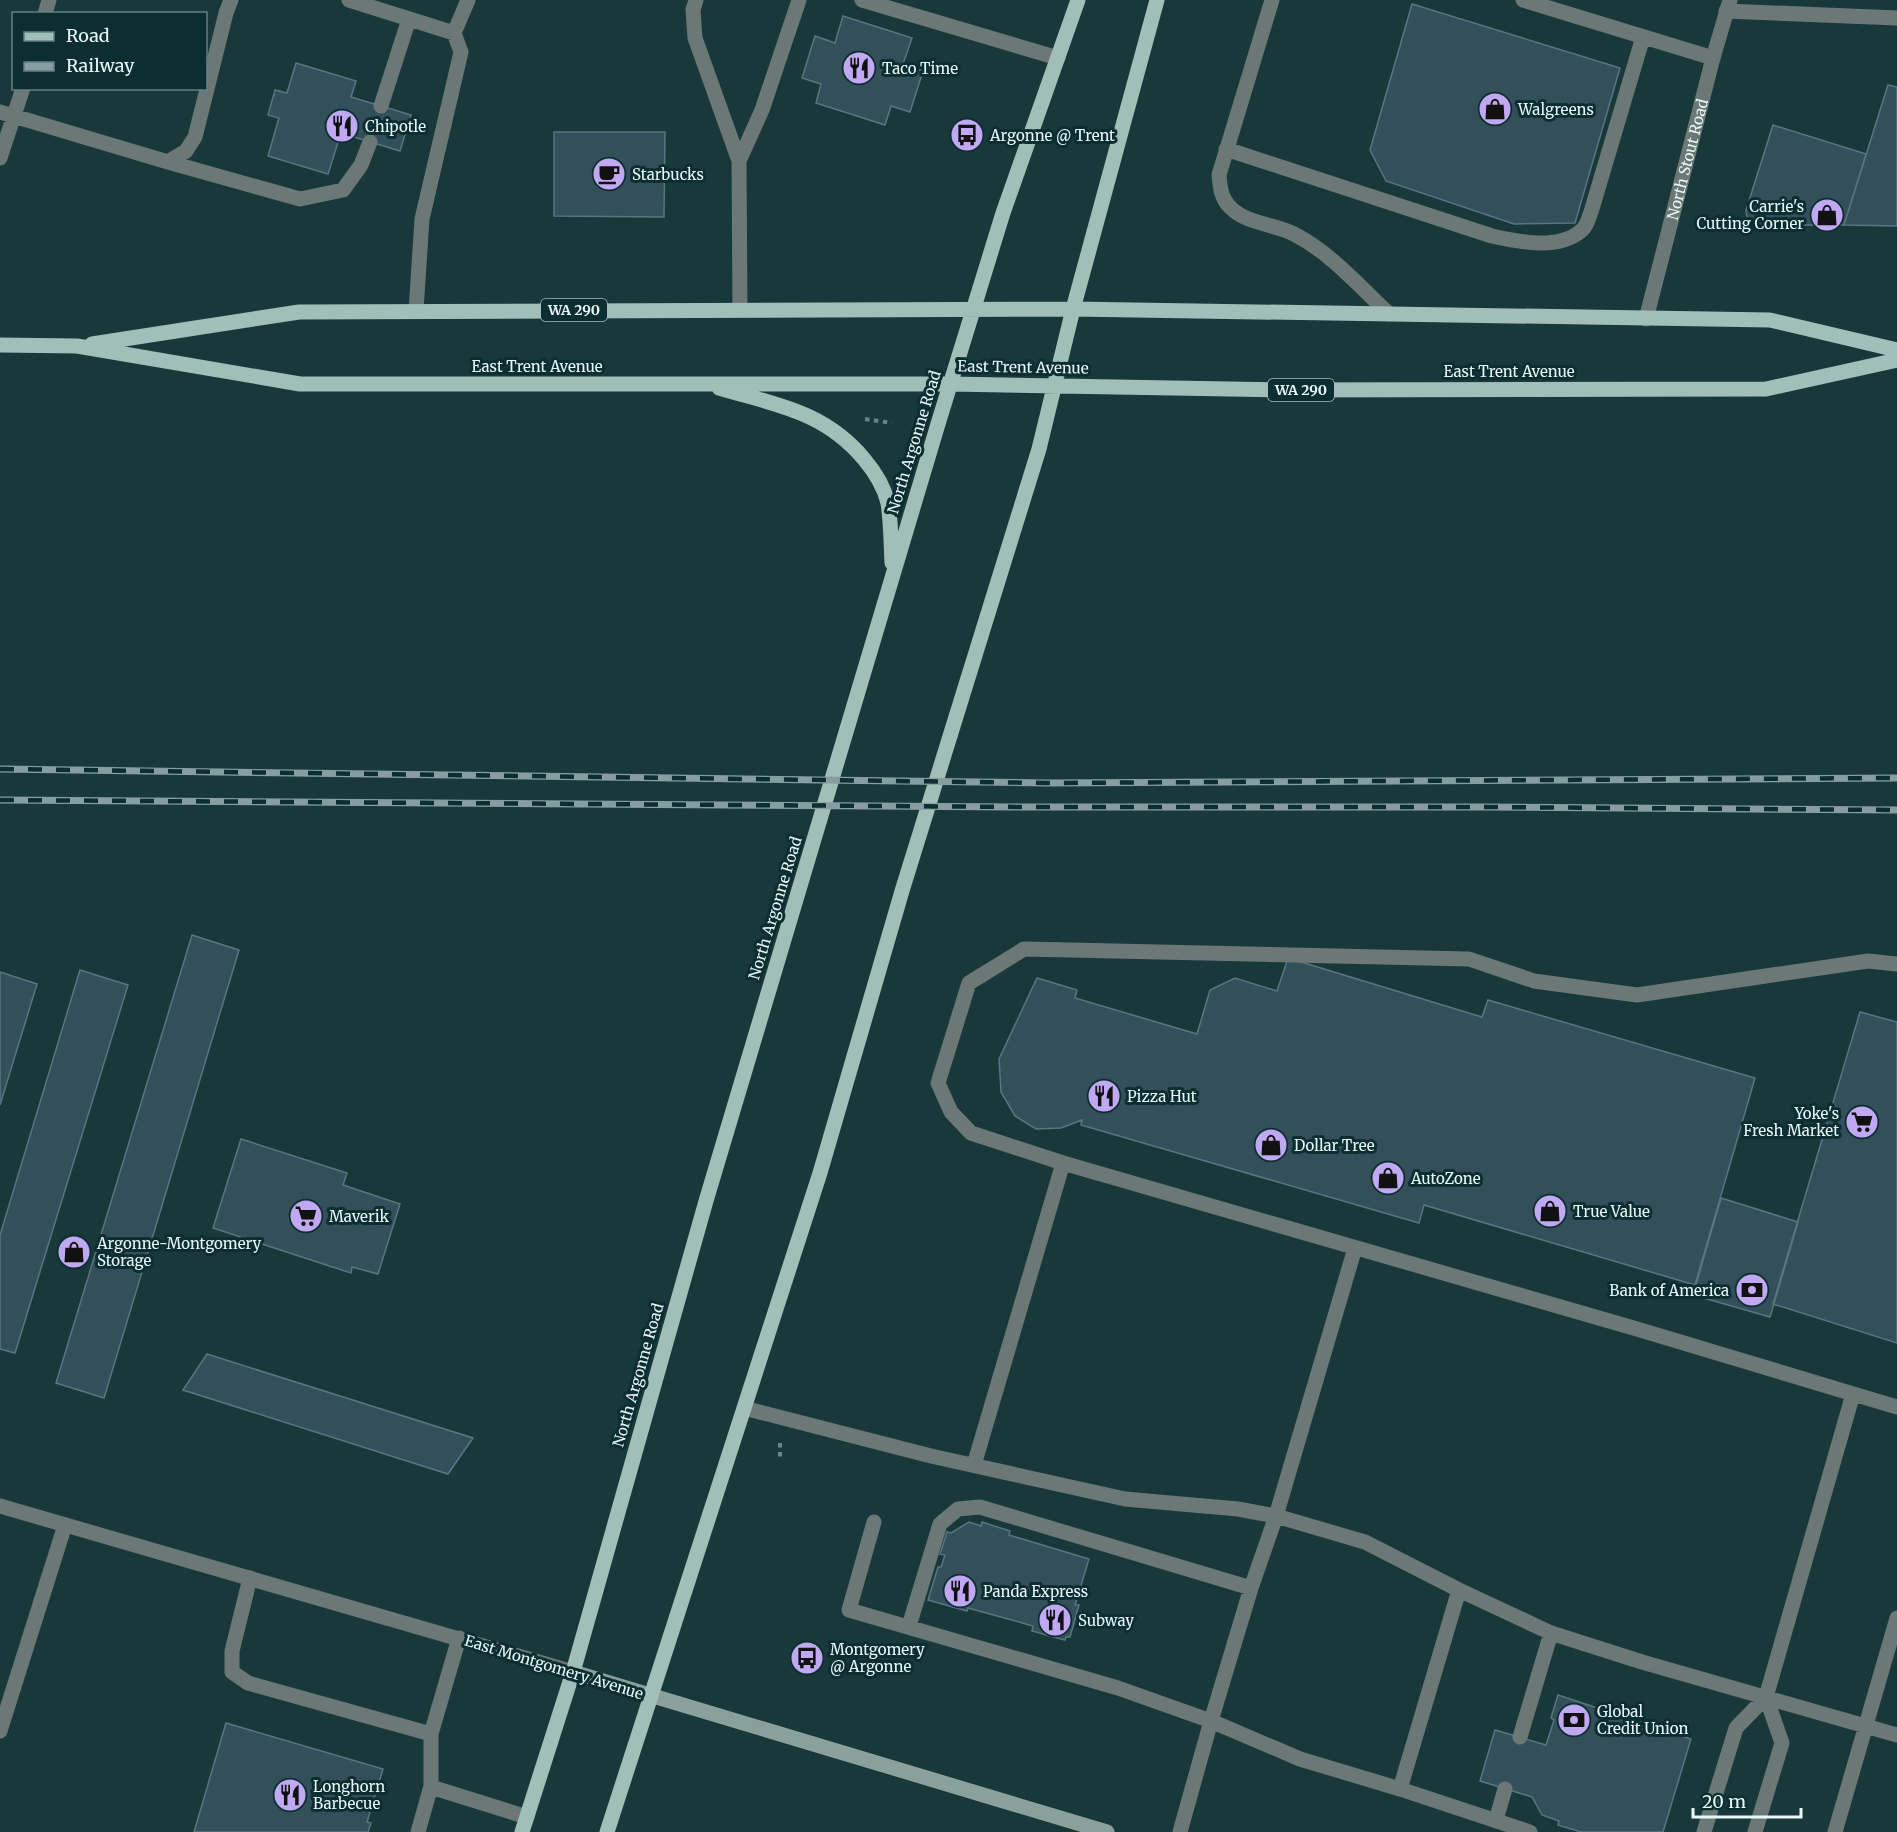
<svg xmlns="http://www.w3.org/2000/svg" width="1897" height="1832" viewBox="0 0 1897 1832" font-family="Merriweather,serif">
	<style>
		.building { fill: #334f59; stroke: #597680; stroke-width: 1.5 }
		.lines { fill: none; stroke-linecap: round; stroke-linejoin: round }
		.path { stroke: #6b8587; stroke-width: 4; stroke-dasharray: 4.5 4.5; stroke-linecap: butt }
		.lane { stroke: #6b7876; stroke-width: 15 }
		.street { stroke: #6b7876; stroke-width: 15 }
		.secondary { stroke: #8aa09b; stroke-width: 15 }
		.primary { stroke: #a1beb8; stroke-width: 15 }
		.rail-casing { stroke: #869ea0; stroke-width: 7 }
		.rail { stroke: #0d2e30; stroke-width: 4.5; stroke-dasharray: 14; stroke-linecap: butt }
		.labels { text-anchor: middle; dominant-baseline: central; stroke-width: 6; stroke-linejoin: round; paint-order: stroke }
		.shield { fill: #0d2e30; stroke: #a6bbbd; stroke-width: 1.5 }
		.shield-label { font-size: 14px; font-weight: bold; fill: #e7f8fa }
		.poi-label { font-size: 15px; fill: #e7f8fa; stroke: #0d2e30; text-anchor: start }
		.street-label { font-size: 15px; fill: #e7f8fa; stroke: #0d2e30 }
	</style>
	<rect width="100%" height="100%" fill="#18383a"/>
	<path class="building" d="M 1412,4 L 1620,68 L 1575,223 L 1514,224 L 1386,181 L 1370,150 Z
		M 843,16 L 912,38 L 903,64 L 923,71 L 910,112 L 891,106 L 885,125 L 816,103 L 821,84 L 802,78 L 815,36 L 835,43 Z
		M 296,63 L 356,81 L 351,97 L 411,115 L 400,151 L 341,133 L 328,174 L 268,156 L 279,118 L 268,115 L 275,90 L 287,93 Z
		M 1888,85 L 1897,87 L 1897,226 L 1844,225 Z
		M 1773,125 L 1866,154 L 1844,225 L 1755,225 L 1747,219 L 1746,210 Z
		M 554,132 L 665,132 L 664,217 L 554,216 Z
		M 192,935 L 239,950 L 104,1398 L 56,1383 Z
		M 1288,958 L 1482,1017 L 1488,1000 L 1755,1078 L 1695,1285 L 1424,1205 L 1419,1223 L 1081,1125 L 1082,1120 L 1061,1128 L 1036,1129 L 1015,1116 L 1001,1092 L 999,1059 L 1037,978 L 1077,990 L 1075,998 L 1197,1034 L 1210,990 L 1235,978 L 1277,991 Z
		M 80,970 L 128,985 L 15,1353 L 0,1349 L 0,1235 Z
		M 0,972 L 37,984 L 0,1105 Z
		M 1860,1012 L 1897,1022 L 1897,1343 L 1773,1304 Z
		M 241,1139 L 347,1173 L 343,1185 L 400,1204 L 378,1274 L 352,1267 L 351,1273 L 213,1228 Z
		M 1721,1198 L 1798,1222 L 1770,1317 L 1693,1295 Z
		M 207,1354 L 473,1438 L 448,1474 L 183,1390 Z
		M 969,1522 L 981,1526 L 982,1522 L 1010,1531 L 1009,1535 L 1089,1559 L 1075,1605 L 1079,1605 L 1070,1637 L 1066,1637 L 1065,1640 L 1032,1631 L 1033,1626 L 968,1608 L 967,1611 L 928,1600 L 938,1567 L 941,1567 L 945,1555 L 940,1554 L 947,1532 L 951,1533 Z
		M 1558,1695 L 1691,1739 L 1663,1832 L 1581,1832 L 1558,1825 L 1559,1821 L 1542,1815 L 1532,1797 L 1480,1781 L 1495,1730 L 1546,1745 L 1554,1720 L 1551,1718 Z
		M 226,1723 L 383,1769 L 367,1822 L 371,1823 L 368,1832 L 194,1832 Z"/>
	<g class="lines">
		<path class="path" d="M 865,419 L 892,423
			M 780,1443 L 780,1457"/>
		<path class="lane" d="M 349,0 L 454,33 L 461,52 L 422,219 L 416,311
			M 696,0 L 693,10 L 695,38 L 739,161 L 740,310
			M 862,0 L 1058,58
			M 1272,0 L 1219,175 C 1220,187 1221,199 1231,208 C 1247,224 1275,224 1294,234 C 1331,253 1360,287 1389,314
			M 1523,0 L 1713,58
			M 45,14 L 49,0
			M 454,33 L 468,0
			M 381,106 L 409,19
			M 0,112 L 168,162 L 186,151 L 195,137 L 226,13 L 231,0
			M 1226,149 L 1492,236 C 1519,242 1561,251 1583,229 C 1587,225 1589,217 1591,212 L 1643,37
			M 0,158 L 23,88
			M 739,161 L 762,110 L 799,0
			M 168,162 L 300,199 L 343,190 L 361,165 L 370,142
			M 1063,1163 L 1637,1329 L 1897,1407
			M 744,1408 L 931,1456 L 1125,1499 L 1238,1509 L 1276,1516 L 1365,1542 L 1459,1590 L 1551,1633 L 1642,1662 L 1897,1735
			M 974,1465 L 1063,1163 L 971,1133 L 951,1112 L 938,1083 L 969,983 L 1024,949 L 1469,959 L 1534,981 L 1637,995 L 1868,961 L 1897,964
			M 874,1522 L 849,1610 L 1118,1688 L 1211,1721 L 1300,1759 L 1400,1789 L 1459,1590
			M 250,1578 L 232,1651 L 232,1672 L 248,1683 L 431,1734
			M 909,1626 L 940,1524 L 958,1509 L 980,1507 L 1251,1588
			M 459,1638 L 431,1734 L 431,1787 L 527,1817
			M 1520,1737 L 1551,1633
			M 1400,1789 L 1530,1832
			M 1496,1820 L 1505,1789
			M 418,1832 L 431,1786
			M 1180,1832 L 1211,1721 L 1251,1588 L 1276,1516 L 1355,1248
			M 1704,1832 L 1736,1728 L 1766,1697 L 1853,1394
			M 1755,1832 L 1782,1743 L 1766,1697
			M 1835,1832 L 1897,1618"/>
		<g class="street">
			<path d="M 1726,11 L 1897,18"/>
			<path id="s1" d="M 1646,319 L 1713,58 L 1730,0"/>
			<path d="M 0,1506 L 573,1672"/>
			<path d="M 0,1731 L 65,1525"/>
		</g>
		<path class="secondary" d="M 573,1672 L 1107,1832"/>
		<path class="primary" d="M 92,344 L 299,312 L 1073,309 L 1770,320 L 1897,350
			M 0,345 L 77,346 L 300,384 L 950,384 L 1279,390 L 1766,389 L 1897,360
			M 719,388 C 776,405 824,411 864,459 C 875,472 884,487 888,503 C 891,523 891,543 892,563
			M 522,1832 L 573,1672 L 706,1201 L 938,424 L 1003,213 L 1078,0
			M 607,1832 L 820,1173 L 902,891 L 1039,449 L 1073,309 L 1157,0"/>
		<g class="rail-casing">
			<path id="rail" d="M 0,769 L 1047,783 L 1897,778
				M 0,800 L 1028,807 L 1482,807 L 1897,810"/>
		</g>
		<use href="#rail" class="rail"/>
	</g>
	<defs>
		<g id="restaurant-disc" transform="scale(1.725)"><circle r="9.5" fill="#c1a8f3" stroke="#0d2e30"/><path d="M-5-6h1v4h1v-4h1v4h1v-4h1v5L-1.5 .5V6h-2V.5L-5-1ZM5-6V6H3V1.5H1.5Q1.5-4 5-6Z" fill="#111"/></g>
		<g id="shop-disc" transform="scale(1.725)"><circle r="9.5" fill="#c1a8f3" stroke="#0d2e30"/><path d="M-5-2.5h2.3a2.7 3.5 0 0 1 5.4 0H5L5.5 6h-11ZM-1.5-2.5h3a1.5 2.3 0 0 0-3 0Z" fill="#111"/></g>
		<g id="bus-disc" transform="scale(1.725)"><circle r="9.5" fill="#c1a8f3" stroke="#0d2e30"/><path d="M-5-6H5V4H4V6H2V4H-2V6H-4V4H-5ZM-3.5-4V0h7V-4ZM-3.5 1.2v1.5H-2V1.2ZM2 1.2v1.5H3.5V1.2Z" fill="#111"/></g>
		<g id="cafe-disc" transform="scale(1.725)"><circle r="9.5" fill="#c1a8f3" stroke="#0d2e30"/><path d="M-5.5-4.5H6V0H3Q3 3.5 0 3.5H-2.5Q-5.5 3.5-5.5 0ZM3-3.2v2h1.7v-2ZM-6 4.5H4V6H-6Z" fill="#111"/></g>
		<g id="supermarket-disc" transform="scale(1.725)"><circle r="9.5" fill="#c1a8f3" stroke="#0d2e30"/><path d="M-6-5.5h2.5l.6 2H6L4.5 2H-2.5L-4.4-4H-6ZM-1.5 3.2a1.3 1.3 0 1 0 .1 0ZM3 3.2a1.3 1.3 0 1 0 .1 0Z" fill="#111"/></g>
		<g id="bank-disc" transform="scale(1.725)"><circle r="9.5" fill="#c1a8f3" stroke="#0d2e30"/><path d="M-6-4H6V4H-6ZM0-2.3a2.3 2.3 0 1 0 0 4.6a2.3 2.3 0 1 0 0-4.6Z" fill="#111"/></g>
	</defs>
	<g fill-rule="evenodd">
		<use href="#restaurant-disc" x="859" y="68"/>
		<use href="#shop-disc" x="1495" y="109"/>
		<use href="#restaurant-disc" x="342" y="126"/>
		<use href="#bus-disc" x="967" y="135"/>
		<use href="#cafe-disc" x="609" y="174"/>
		<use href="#shop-disc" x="1827" y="215"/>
		<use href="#restaurant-disc" x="1104" y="1096"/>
		<use href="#supermarket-disc" x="1862" y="1122"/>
		<use href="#shop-disc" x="1271" y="1145"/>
		<use href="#shop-disc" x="1388" y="1178"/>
		<use href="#shop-disc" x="1550" y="1211"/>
		<use href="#supermarket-disc" x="306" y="1216"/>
		<use href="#shop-disc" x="74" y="1252"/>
		<use href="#bank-disc" x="1752" y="1290"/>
		<use href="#restaurant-disc" x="960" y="1591"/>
		<use href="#restaurant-disc" x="1055" y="1620"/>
		<use href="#bus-disc" x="807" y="1658"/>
		<use href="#bank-disc" x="1574" y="1720"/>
		<use href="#restaurant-disc" x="290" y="1795"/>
	</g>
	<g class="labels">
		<g class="shield">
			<rect x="541" y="299" width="66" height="22" rx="4.5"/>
			<rect x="1268" y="379" width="66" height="22" rx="4.5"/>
		</g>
		<g class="shield-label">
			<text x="574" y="310">WA 290</text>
			<text x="1301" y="390">WA 290</text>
		</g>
		<g class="poi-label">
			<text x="882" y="68">Taco Time</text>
			<text x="1518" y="109">Walgreens</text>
			<text x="365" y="126">Chipotle</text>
			<text x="990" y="135">Argonne @ Trent</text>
			<text x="632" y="174">Starbucks</text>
			<text x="1804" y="206" text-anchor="end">Carrie's<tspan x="1804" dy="17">Cutting Corner</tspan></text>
			<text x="1127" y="1096">Pizza Hut</text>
			<text x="1839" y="1113" text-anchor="end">Yoke's<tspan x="1839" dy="17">Fresh Market</tspan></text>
			<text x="1294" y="1145">Dollar Tree</text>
			<text x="1411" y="1178">AutoZone</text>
			<text x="1573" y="1211">True Value</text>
			<text x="329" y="1216">Maverik</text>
			<text x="97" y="1243">Argonne-Montgomery<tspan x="97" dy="17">Storage</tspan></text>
			<text x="1729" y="1290" text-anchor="end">Bank of America</text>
			<text x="983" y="1591">Panda Express</text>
			<text x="1078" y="1620">Subway</text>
			<text x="830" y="1649">Montgomery<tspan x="830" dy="17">@ Argonne</tspan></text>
			<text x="1597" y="1711">Global<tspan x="1597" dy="17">Credit Union</tspan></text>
			<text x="313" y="1786">Longhorn<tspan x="313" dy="17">Barbecue</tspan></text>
		</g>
		<g class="street-label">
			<text stroke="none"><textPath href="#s1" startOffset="165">North Stout Road</textPath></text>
			<text x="537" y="366">East Trent Avenue</text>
			<text transform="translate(1023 367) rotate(1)">East Trent Avenue</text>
			<text x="1509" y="371">East Trent Avenue</text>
			<text transform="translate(914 442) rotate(-73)">North Argonne Road</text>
			<text transform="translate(775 908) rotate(-73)">North Argonne Road</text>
			<text transform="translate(638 1375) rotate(-74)">North Argonne Road</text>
			<text transform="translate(554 1667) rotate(17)">East Montgomery Avenue</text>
		</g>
	</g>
	<rect x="12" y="12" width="195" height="78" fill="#0d2e30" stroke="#647f81" stroke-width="1.5"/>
	<rect x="24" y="32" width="30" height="9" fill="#a1beb8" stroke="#647f81" stroke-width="1.5"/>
	<text x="66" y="42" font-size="18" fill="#e7f8fa">Road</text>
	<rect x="24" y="62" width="30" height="9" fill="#869ea0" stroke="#647f81" stroke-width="1.5"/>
	<text x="66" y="72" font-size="18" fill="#e7f8fa">Railway</text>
	<path d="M1693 1808v9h108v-9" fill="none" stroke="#e7f8fa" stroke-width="3"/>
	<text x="1702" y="1808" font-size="18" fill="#e7f8fa" stroke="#0d2e30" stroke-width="4.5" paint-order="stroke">20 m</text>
</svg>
